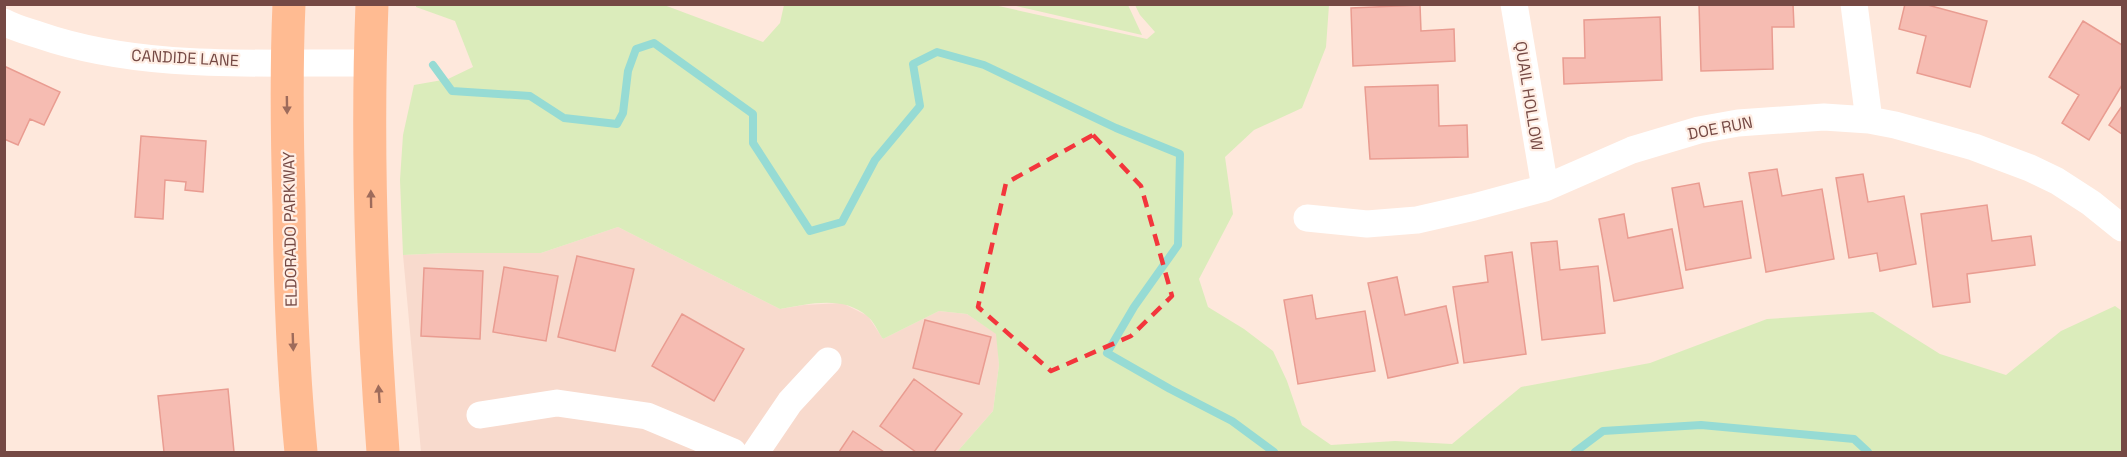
<svg xmlns="http://www.w3.org/2000/svg" width="2127" height="457" viewBox="0 0 2127 457" font-family="'Space Grotesk',sans-serif">
	<style>
		.residential { fill: #f8dacd }
		.green { fill: #dbecbb }
		.lines { fill: none; stroke-linecap: round; stroke-linejoin: round }
		.stream { stroke: #96dbd4; stroke-width: 8 }
		.building { fill: #f6bcb2; stroke: #e99c91; stroke-width: 1.5 }
		.street { stroke: #fff; stroke-width: 27 }
		.primary { stroke: #ffbb92; stroke-width: 33 }
		.oneway { fill: #9e6b5b }
		.marked { fill: none; stroke: #f3363c; stroke-width: 4.5; stroke-dasharray: 12 8; stroke-linejoin: round }
		.labels { text-anchor: middle; dominant-baseline: central; stroke-width: 4.5; stroke-linejoin: round; paint-order: stroke }
		.street-label { font-size: 16px; fill: #754944; stroke: #ffeee4 }
	</style>
	<rect width="100%" height="100%" fill="#fee8dc"/>
	<path class="residential" d="M 618,227 L 780,309 L 804,305 L 842,303 L 868,316 L 883,339 L 939,311 L 967,314 L 997,334 L 999,365 L 993,411 L 957,452 L 421,452 L 403,255 L 446,253 L 541,253 Z"/>
	<path class="green" d="M 416,5 L 664,5 L 763,42 L 780,23 L 784,5 L 994,5 L 1147,39 L 1155,32 L 1140,15 L 1135,5 L 1329,5 L 1326,47 L 1302,108 L 1254,130 L 1225,157 L 1233,214 L 1199,279 L 1208,307 L 1244,329 L 1273,351 L 1287,381 L 1302,425 L 1331,445 L 1395,441 L 1452,444 L 1521,387 L 1650,363 L 1767,319 L 1873,312 L 1940,354 L 2006,375 L 2061,331 L 2115,306 L 2122,311 L 2122,452 L 957,452 L 993,411 L 999,365 L 996,334 L 967,314 L 939,311 L 883,339 C 878,332 874,321 867,316 C 843,295 808,304 780,309 L 618,227 L 541,253 L 446,253 L 403,255 L 400,180 L 403,135 L 414,85 L 448,79 L 473,67 L 455,21 L 416,7 Z
		M 1016,5 L 1128,5 L 1142,35 L 1016,6 Z"/>
	<g class="lines">
		<path class="stream" d="M 433,65 L 452,91 L 530,96 L 564,118 L 617,124 L 623,113 L 628,71 L 636,49 L 654,43 L 753,114 L 753,143 L 810,231 L 842,222 L 875,160 L 920,106 L 913,64 L 937,52 L 984,65 L 1116,128 L 1180,154 L 1178,245 L 1134,307 L 1107,353 L 1170,389 L 1232,421 L 1274,452
			M 1575,452 L 1603,431 L 1701,425 L 1854,439 L 1868,452"/>
	</g>
	<path class="building" d="M 1699,4 L 1793,4 L 1794,27 L 1772,27 L 1773,69 L 1701,71 Z
		M 1905,4 L 1924,4 L 1987,21 L 1970,87 L 1917,73 L 1926,36 L 1899,29 Z
		M 1420,5 L 1421,31 L 1454,29 L 1455,61 L 1353,66 L 1351,8 Z
		M 1660,17 L 1662,80 L 1564,84 L 1563,58 L 1585,58 L 1584,20 Z
		M 2083,21 L 2122,45 L 2122,85 L 2089,140 L 2062,123 L 2079,95 L 2049,77 Z
		M 4,66 L 60,92 L 44,125 L 30,119 L 18,145 L 4,139 Z
		M 1438,85 L 1439,126 L 1467,125 L 1468,157 L 1370,159 L 1365,87 Z
		M 2122,106 L 2122,134 L 2109,125 Z
		M 141,136 L 206,141 L 203,192 L 185,190 L 186,182 L 165,180 L 163,219 L 135,217 Z
		M 1777,169 L 1782,196 L 1822,189 L 1834,259 L 1766,272 L 1749,173 Z
		M 1863,174 L 1868,202 L 1904,196 L 1916,264 L 1880,271 L 1877,253 L 1849,258 L 1836,178 Z
		M 1699,183 L 1704,207 L 1742,201 L 1751,258 L 1686,270 L 1672,188 Z
		M 1987,205 L 1992,241 L 2031,236 L 2035,265 L 1967,274 L 1970,302 L 1933,307 L 1921,214 Z
		M 1624,214 L 1628,238 L 1672,229 L 1683,288 L 1614,301 L 1599,219 Z
		M 1557,241 L 1560,270 L 1598,266 L 1605,333 L 1542,340 L 1531,243 Z
		M 1512,252 L 1526,354 L 1464,363 L 1453,287 L 1488,282 L 1485,256 Z
		M 577,256 L 634,269 L 615,351 L 558,337 Z
		M 504,267 L 558,276 L 546,341 L 493,332 Z
		M 424,268 L 483,271 L 480,339 L 421,336 Z
		M 1397,277 L 1405,315 L 1446,306 L 1458,363 L 1388,378 L 1368,283 Z
		M 1312,295 L 1316,319 L 1365,311 L 1375,371 L 1298,384 L 1284,300 Z
		M 682,314 L 744,349 L 714,401 L 652,366 Z
		M 925,320 L 991,337 L 979,384 L 913,368 Z
		M 914,379 L 962,414 L 934,452 L 916,452 L 880,426 Z
		M 228,389 L 234,452 L 164,452 L 158,396 Z
		M 853,431 L 884,452 L 839,452 Z"/>
	<g class="lines">
		<path class="street" d="M 1514,4 L 1545,188
			M 1854,4 L 1869,120
			M 4,22 C 15,28 27,31 39,35 C 143,71 261,62 370,63
			M 1307,218 L 1367,224 L 1417,220 L 1474,207 L 1545,188 L 1632,150 L 1699,130 L 1738,123 L 1824,117 L 1869,120 L 1895,125 L 1974,147 L 2030,168 L 2057,181 L 2091,203 L 2122,228
			M 480,415 L 557,403 L 647,416 L 733,452
			M 756,452 L 790,402 L 828,361"/>
		<path class="primary" d="M 289,4 C 286,72 287,139 289,206 C 290,288 293,371 301,452
			M 372,4 C 366,154 372,304 383,452"/>
	</g>
	<defs><path id="oneway-solid" d="M-6-.8H1V-3.2L6.5 0L1 3.2V.8H-6Z" transform="scale(1.5)"/></defs>
	<g class="oneway">
		<use href="#oneway-solid" transform="translate(287 105) rotate(89)"/>
		<use href="#oneway-solid" transform="translate(371 199) rotate(-91)"/>
		<use href="#oneway-solid" transform="translate(293 342) rotate(88)"/>
		<use href="#oneway-solid" transform="translate(379 394) rotate(-94)"/>
	</g>
	<path class="marked" d="M 1093,135 L 1141,186 L 1172,296 L 1131,336 L 1051,371 L 978,307 L 1006,183 Z"/>
	<g class="labels">
		<g class="street-label">
			<text transform="translate(185 58) rotate(3)">CANDIDE LANE</text>
			<text transform="translate(1529 96) rotate(81)">QUAIL HOLLOW</text>
			<text transform="translate(1720 128) rotate(-11)">DOE RUN</text>
			<text transform="translate(290 229) rotate(-91)">ELDORADO PARKWAY</text>
		</g>
	</g>
	<rect width="2127" height="457" fill="none" stroke="#754944" stroke-width="12"/>
</svg>
